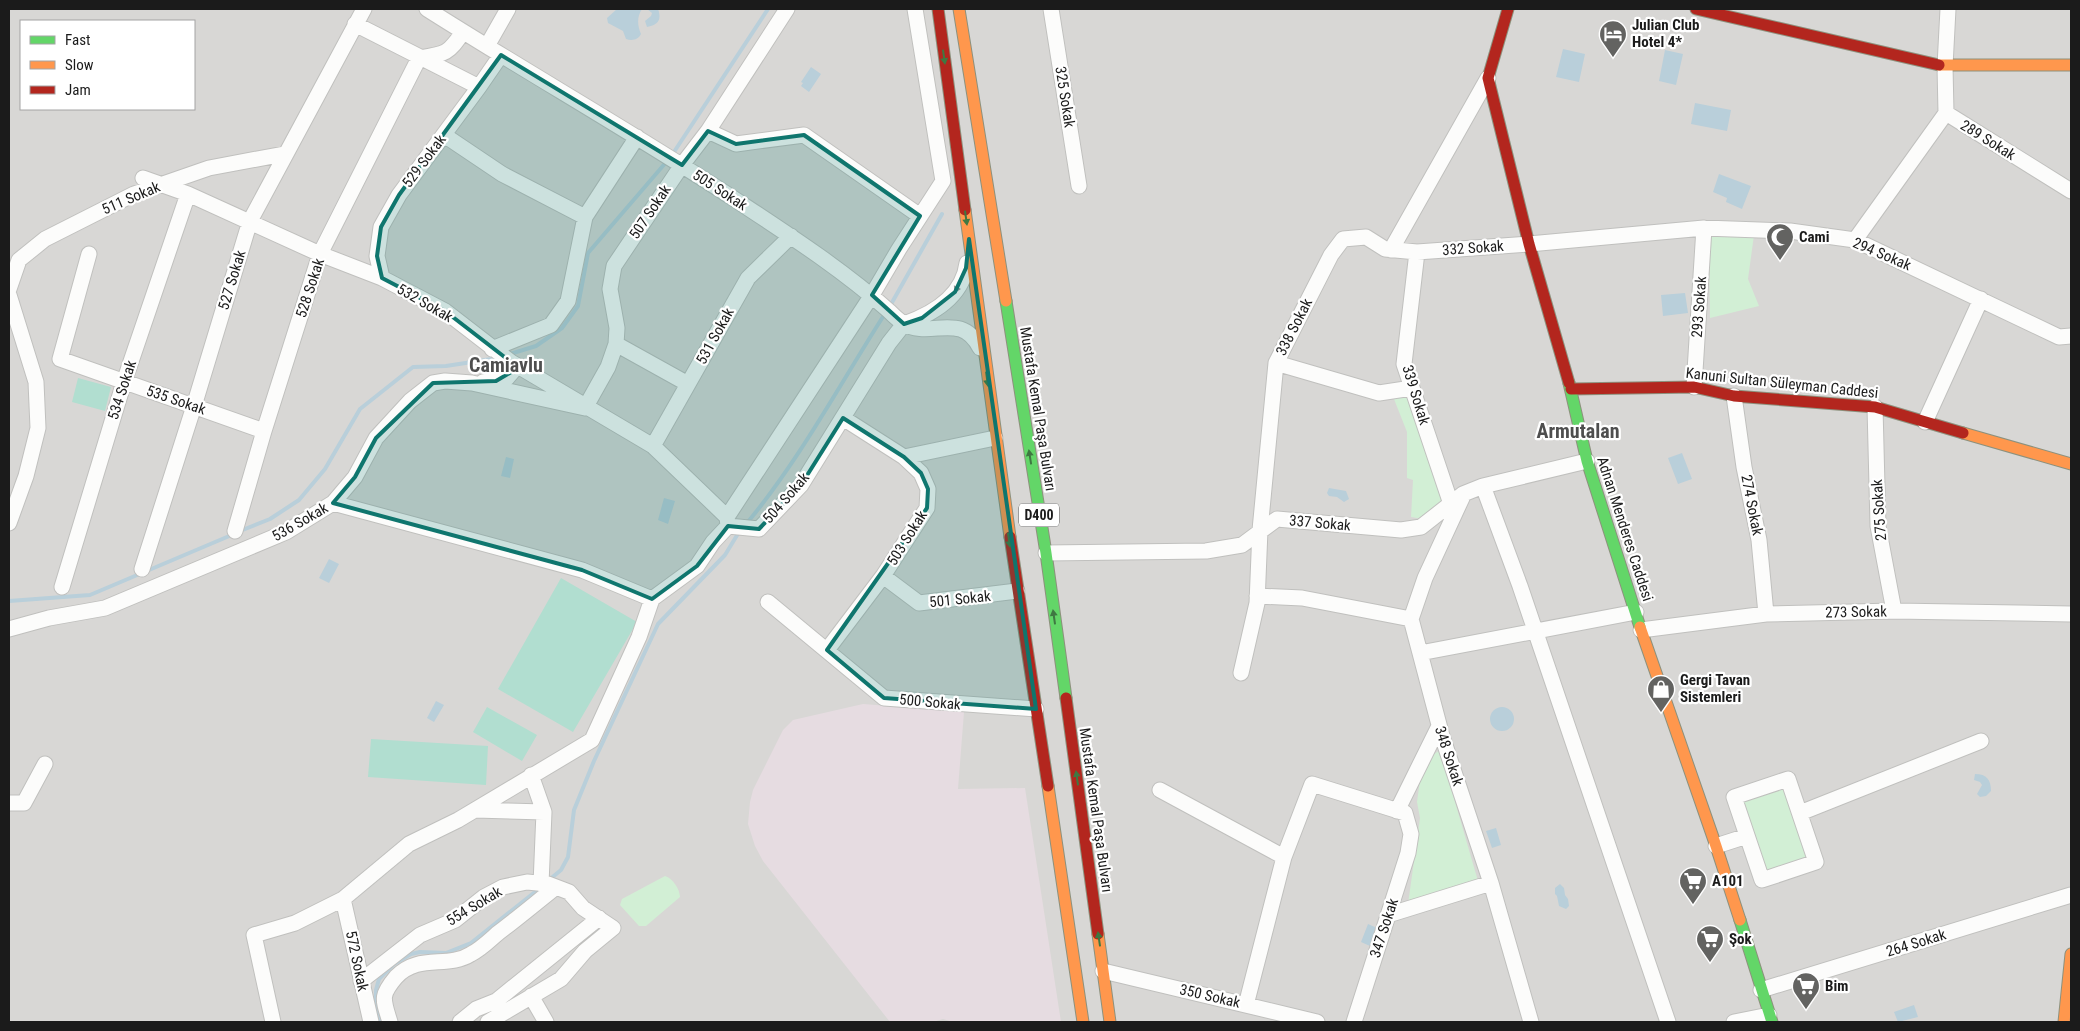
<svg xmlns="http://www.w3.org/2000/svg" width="2080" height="1031" viewBox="0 0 2080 1031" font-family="'Roboto Condensed',sans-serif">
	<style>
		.residential { fill: #d8d7d5; fill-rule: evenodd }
		.industrial { fill: #e6dce1 }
		.park { fill: #d2efd5 }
		.pitch { fill: #b1ded0 }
		.water { fill: #b9cfda }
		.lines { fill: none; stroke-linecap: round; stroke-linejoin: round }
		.stream { stroke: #b9cfda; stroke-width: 4 }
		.street-casing { stroke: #c0c0be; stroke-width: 17 }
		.fast-casing { stroke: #8d917d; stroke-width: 13 }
		.slow-casing { stroke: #8d917d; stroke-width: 13 }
		.jam-casing { stroke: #8d917d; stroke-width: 13 }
		.street { stroke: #fcfcfb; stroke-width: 15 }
		.fast { stroke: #63d668; stroke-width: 11 }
		.slow { stroke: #ff974d; stroke-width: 11 }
		.jam { stroke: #b3261e; stroke-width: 11 }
		.oneway { fill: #3f7842 }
		.oneway2 { fill: #979796 }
		.marked { fill: #0f766e; fill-opacity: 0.2; stroke: #0f766e; stroke-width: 4; stroke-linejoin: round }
		.labels { text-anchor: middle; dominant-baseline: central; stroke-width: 4.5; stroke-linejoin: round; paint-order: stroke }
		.shield { fill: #fff; stroke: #5f5f5f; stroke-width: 1 }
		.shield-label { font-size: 14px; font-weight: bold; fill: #1b1b1b }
		.poi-label { font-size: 15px; font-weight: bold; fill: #1b1b1b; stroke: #fff; text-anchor: start }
		.street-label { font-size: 15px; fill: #1b1b1b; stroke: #fff }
		.district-label { font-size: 20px; font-weight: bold; fill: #4e4e4e; stroke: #fff }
	</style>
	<rect width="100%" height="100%" fill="#e9e8e3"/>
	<path class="residential" d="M 9,9 L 2071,9 L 2071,1022 L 9,1022 ZM 21,21 L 194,21 L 194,109 L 21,109 Z"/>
	<path class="industrial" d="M 863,704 L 964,712 L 958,789 L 1025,788 L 1061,1022 L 953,1022 L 943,1019 L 933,1022 L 890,1022 L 763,861 L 755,846 L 748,824 L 750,802 L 753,790 L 783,730 L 793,720 Z"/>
	<path class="park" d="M 1709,232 L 1754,235 L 1748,279 L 1759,306 L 1710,318 Z
		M 1411,391 L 1444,495 L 1440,510 L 1423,519 L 1411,517 L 1413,480 L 1407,478 L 1407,432 L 1392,394 Z
		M 1440,750 L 1478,881 L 1408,904 L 1420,818 L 1417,802 L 1420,780 L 1427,759 Z
		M 1786,781 L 1814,859 L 1764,876 L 1737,798 Z
		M 665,876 C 673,878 680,890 680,897 L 646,926 L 639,926 L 620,905 L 622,899 Z"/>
	<path class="pitch" d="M 78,378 L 111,387 L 105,411 L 72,402 Z
		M 561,578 L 637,622 L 573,732 L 498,689 Z
		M 487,707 L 537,735 L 522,761 L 473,732 Z
		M 371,739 L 488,746 L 486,785 L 368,777 Z"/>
	<path class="water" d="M 617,9 L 642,9 C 637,17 637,24 641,34 C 638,40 632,41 626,39 L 623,31 L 608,23 L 607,18 Z
		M 647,9 L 658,9 C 662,20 658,25 647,27 L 645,21 L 651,16 L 652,13 Z
		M 1563,49 L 1585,54 L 1579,82 L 1556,77 Z
		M 1665,50 L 1683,54 L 1676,85 L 1659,81 Z
		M 811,67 L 821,74 L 809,92 L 801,86 L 803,83 L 801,82 Z
		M 1695,103 L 1731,110 L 1727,131 L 1691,124 Z
		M 1719,174 L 1751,186 L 1742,209 L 1726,202 L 1727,198 L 1713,192 Z
		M 1685,293 L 1688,313 L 1663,316 L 1661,295 Z
		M 1682,453 L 1692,479 L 1678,484 L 1668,458 Z
		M 506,457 L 514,459 L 510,478 L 501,476 Z
		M 1329,488 L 1346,491 L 1349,499 L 1344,502 L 1337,497 L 1329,496 L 1327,493 Z
		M 664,498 L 675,501 L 668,524 L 658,520 Z
		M 329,559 L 339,564 L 329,583 L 319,578 Z
		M 436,701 L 444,705 L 434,722 L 427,718 Z
		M1490 719a12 12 0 1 1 24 0a12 12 0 1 1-24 0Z
		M 1975,774 C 1987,774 1991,780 1991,791 L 1986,796 L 1980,797 L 1977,794 L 1982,785 L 1980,782 L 1974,780 Z
		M 1496,828 L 1501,845 L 1492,848 L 1486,831 Z
		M 1560,884 L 1564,888 L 1565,895 L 1568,899 L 1569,906 L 1566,909 L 1559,906 L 1557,896 L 1555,894 L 1555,888 Z
		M 1368,924 L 1377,928 L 1370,946 L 1361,942 Z
		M 1914,1005 L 1918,1017 L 1898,1022 L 1894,1012 Z"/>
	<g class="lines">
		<path class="stream" d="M 672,155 L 768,9
			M 890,306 L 942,214
			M 507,355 L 536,346 L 562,328 L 578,306 L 588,253 L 668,160
			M 747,523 C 801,458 841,382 886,312
			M 240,531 L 270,519 L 299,500 L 325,469 L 360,409 L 413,367 L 446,366 L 498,358
			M 9,601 L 90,595 L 234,534
			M 549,880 L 561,870 L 568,857 L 574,810 L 594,761 L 658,624 L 725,555 L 739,532
			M 381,1022 L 376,1002 L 376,990 L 379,979 L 394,964 L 411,954 L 420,952 L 446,953 L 471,943 L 540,888"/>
		<g class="street-casing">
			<path id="street" d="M 427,9 C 531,75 639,136 742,204 C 792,237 844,271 889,311 C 893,315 898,320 903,323 C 930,340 961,310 980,348
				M 1051,9 L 1079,186
				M 1948,9 L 1945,66 L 1946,113 L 2071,191
				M 355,24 L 479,87
				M 487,46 L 508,9
				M 708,131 L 736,144 L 804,135 L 920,216
				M 444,135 L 502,174 L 585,217
				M 143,178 L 188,194 L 320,254 L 382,278 L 445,311 L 511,362 L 653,446 L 727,517 L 728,526
				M 1855,240 L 1946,113
				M 1391,250 L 1488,78
				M 1417,252 L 1404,364 L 1451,504
				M 89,254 L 60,359 L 264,431
				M 382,278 L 377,256 L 381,227 L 399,195 L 479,87 L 501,55
				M 9,289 L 19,260 L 45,239 L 134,194 L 209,168 L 284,154
				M 9,295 L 36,382 L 38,428 L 26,476 L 9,523
				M 904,324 C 933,314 963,296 967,263
				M 616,344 L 688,384
				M 492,349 L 551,325 L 568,301 L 585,217 L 637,137
				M 1276,363 L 1379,393 L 1412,388
				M 483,382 L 507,378 L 513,371 L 511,362
				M 1694,387 L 1704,228
				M 1734,396 L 1744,467 L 1759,540 L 1766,614
				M 1875,407 L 1878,526 L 1894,611
				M 1925,422 L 1981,299
				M 653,446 L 748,278 L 791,236
				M 904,457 L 995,438
				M 1483,486 L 1520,586 L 1668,1022
				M 1462,498 L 1425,578 L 1411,619 L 1442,736 L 1491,883 L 1531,1022
				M 333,503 L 355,477 L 376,438 L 410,401 L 433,383 L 445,381 L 472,383 L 585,408 L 608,367 L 616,344 L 617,328 L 610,289 L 614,266 L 682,165 L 708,131 L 787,9
				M 727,517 L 872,295 L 899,249 L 943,181 L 915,9
				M 728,526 L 759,529 L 801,485 L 889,343 L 904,324
				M 235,531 L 264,431 L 320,254 L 419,58 C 446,54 448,54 463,32
				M 1046,553 L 1206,551 L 1242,545 L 1277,519 L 1401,530 L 1421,527 L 1463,494 L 1483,486 L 1587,461
				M 142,569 L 194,406 L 250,221 L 364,9
				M 883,576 L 919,603 L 1017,591
				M 62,587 L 124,382 L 188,194
				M 1257,596 L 1302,598 L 1411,619
				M 768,602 L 884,698 L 1036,709
				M 9,629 L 49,618 L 105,608 L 286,532 L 333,503 L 582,570 L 652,599
				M 1641,630 L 1766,614 L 1894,611 L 2071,614
				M 827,650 L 883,576 L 927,508 L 928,489 L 921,473 L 904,457 L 843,418
				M 1420,653 L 1636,612
				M 1241,673 L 1257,603 L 1260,530 L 1276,363 L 1331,255 L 1343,239 L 1366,237 L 1385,249 L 1417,252 L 1529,244 L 1704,228 L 1790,231 L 1855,240 L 2059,337 L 2071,336
				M 531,775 L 544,812 L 541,884
				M 1788,779 L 1816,862 L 1762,880 L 1734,797 Z
				M 1160,790 L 1284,857
				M 9,803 L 24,803 L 45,764
				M 475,810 L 544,812
				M 1397,811 L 1439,726
				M 1800,813 L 1981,741
				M 1716,846 L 1747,836
				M 343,899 L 371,1022
				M 1388,915 L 1491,883
				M 1103,971 L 1317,1022
				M 361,981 L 420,935 L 455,920 L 484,897 L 503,887 L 527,882 L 548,884 L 569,892 L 583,908 L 613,928 L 585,951 L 561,979 L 488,1022
				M 1761,990 L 2071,895
				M 531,996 L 546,1022
				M 1246,1005 L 1284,857 L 1312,784 L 1405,813 L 1411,834 L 1408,853 L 1354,1022
				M 273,1022 L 254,935 L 295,923 L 343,899 L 409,844 L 458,820 L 592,740 L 639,637 L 652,599 L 697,566 L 713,542 L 728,526
				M 390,1022 C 383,999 380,996 396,977 C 419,953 447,969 471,954 C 481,949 490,940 498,933 C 518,918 537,902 556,887
				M 460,1022 L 476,1009 L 496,1001 L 599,918
				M 1734,1022 L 1769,1015"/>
		</g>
		<g class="fast-casing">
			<path id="fast" d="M 1006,301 L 1046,553 L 1066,698
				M 1569,383 L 1587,461 L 1640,627
				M 1740,920 L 1772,1022"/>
		</g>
		<g class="slow-casing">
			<path id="slow" d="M 959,9 L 1006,301
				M 1939,65 L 2071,65
				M 965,210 L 1010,537
				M 1963,433 L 2071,464
				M 1640,627 L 1716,846 L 1740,920
				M 1048,786 L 1083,1022
				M 1098,934 L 1110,1022
				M 2064,1022 L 2071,954"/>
		</g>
		<g class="jam-casing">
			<path id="jam" d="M 938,9 L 965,210
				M 1508,9 L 1488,78 L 1529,244 L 1569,383
				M 1696,9 L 1939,65
				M 1571,389 L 1694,387 L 1734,396 L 1875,407 L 1963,433
				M 1010,537 L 1048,786
				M 1066,698 L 1098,934"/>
		</g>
		<use href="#street" class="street"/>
		<use href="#fast" class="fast"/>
		<use href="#slow" class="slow"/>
		<use href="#jam" class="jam"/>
	</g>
	<defs><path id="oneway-solid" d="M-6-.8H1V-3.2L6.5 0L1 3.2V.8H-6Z" transform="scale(1.25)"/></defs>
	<g class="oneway">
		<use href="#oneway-solid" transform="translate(944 57) rotate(82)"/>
		<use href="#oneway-solid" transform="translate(966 218) rotate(82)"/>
		<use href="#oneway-solid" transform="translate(987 379) rotate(83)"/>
		<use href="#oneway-solid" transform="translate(1030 457) rotate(-99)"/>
		<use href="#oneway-solid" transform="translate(1009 540) rotate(82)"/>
		<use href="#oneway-solid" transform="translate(1054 617) rotate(-98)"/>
		<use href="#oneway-solid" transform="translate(1077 778) rotate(-98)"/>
		<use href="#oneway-solid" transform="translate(1099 939) rotate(-98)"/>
	</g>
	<use class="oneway2" href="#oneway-solid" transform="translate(958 286) rotate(117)"/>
	<path class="marked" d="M 501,55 L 682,165 L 708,131 L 736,144 L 804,135 L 920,216 L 872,295 L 904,324 L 922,318 L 955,292 L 966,268 L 969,239 L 1036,709 L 884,698 L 827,650 L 927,508 L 928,489 L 921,473 L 904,457 L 843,418 L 801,485 L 759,529 L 728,526 L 697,566 L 652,599 L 582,570 L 333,503 L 355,477 L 376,438 L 433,383 L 496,381 L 513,371 L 511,362 L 445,311 L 382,278 L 377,256 L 381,227 L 399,195 Z"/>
	<defs>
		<g id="hotel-pin" transform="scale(1.4375)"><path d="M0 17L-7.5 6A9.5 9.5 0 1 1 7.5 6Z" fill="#636361" stroke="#fff"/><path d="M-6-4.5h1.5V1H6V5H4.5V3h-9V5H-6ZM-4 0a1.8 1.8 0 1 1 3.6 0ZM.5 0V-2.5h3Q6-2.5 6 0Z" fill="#fff"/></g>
		<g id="mosque-pin" transform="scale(1.4375)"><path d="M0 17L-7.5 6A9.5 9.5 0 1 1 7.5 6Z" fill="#636361" stroke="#fff"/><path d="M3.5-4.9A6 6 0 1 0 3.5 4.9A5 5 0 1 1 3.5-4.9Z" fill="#fff"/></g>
		<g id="shop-pin" transform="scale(1.4375)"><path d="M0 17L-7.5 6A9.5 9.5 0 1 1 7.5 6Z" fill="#636361" stroke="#fff"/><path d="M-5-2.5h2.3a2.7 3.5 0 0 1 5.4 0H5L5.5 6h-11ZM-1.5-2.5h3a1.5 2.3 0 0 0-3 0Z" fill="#fff"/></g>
		<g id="supermarket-pin" transform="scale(1.4375)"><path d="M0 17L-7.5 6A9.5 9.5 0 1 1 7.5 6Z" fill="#636361" stroke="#fff"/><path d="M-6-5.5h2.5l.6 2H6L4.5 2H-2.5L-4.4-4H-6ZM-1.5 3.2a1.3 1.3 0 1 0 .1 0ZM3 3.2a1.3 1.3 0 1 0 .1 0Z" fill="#fff"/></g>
	</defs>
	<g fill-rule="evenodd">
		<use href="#hotel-pin" x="1613" y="34"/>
		<use href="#mosque-pin" x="1780" y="237"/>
		<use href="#shop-pin" x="1661" y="689"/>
		<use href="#supermarket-pin" x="1693" y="881"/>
		<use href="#supermarket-pin" x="1710" y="939"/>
		<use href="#supermarket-pin" x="1806" y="986"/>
	</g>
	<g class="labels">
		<rect class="shield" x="1019" y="503.5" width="40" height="23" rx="4"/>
		<g class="shield-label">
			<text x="1039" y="515">D400</text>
		</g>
		<g class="poi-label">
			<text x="1632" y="25">Julian Club<tspan x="1632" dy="17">Hotel 4*</tspan></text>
			<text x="1799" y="237">Cami</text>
			<text x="1680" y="680">Gergi Tavan<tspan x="1680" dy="17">Sistemleri</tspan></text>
			<text x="1712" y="881">A101</text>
			<text x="1729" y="939">Şok</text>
			<text x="1825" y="986">Bim</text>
		</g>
		<g class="street-label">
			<text transform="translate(1065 97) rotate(81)">325 Sokak</text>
			<text transform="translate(1988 140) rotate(32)">289 Sokak</text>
			<text transform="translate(424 161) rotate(-53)">529 Sokak</text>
			<text transform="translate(720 190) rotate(33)">505 Sokak</text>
			<text transform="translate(131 198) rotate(-23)">511 Sokak</text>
			<text transform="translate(650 212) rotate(-56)">507 Sokak</text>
			<text transform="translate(1473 248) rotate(-4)">332 Sokak</text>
			<text transform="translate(1882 254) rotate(23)">294 Sokak</text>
			<text transform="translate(232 280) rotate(-73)">527 Sokak</text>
			<text transform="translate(310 288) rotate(-72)">528 Sokak</text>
			<text transform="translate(425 303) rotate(30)">532 Sokak</text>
			<text transform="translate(1699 307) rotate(-86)">293 Sokak</text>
			<text transform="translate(1294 327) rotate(-63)">338 Sokak</text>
			<text transform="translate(715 336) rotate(-61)">531 Sokak</text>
			<text transform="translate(1782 383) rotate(6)">Kanuni Sultan Süleyman Caddesi</text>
			<text transform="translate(122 390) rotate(-72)">534 Sokak</text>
			<text transform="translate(1416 395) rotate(73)">339 Sokak</text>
			<text transform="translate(176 400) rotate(19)">535 Sokak</text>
			<text transform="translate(1038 409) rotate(81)">Mustafa Kemal Paşa Bulvarı</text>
			<text transform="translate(786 498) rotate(-49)">504 Sokak</text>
			<text transform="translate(1752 505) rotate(79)">274 Sokak</text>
			<text transform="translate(1879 510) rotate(-94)">275 Sokak</text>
			<text transform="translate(300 522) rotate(-30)">536 Sokak</text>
			<text transform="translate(1320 523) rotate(5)">337 Sokak</text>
			<text transform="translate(1625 529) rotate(72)">Adnan Menderes Caddesi</text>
			<text transform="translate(907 538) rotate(-58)">503 Sokak</text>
			<text transform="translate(960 599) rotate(-6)">501 Sokak</text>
			<text transform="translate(1856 612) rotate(-1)">273 Sokak</text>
			<text transform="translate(930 702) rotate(5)">500 Sokak</text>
			<text transform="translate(1449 756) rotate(72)">348 Sokak</text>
			<text transform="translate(1096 810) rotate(82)">Mustafa Kemal Paşa Bulvarı</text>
			<text transform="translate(474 906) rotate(-31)">554 Sokak</text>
			<text transform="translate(1384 928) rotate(-72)">347 Sokak</text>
			<text transform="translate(1916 943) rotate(-17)">264 Sokak</text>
			<text transform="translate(357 961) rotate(78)">572 Sokak</text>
			<text transform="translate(1210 996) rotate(13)">350 Sokak</text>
		</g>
		<g class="district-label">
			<text x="506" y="365">Camiavlu</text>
			<text x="1578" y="431">Armutalan</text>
		</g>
	</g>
	<rect width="2080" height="1031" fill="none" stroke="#1b1b1b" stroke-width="20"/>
	<rect x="20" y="20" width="175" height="90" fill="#ffffff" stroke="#a4a4a4"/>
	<rect x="30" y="36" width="25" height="8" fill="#63d668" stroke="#a4a4a4"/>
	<text x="65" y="45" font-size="15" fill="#1b1b1b">Fast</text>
	<rect x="30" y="61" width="25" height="8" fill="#ff974d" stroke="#a4a4a4"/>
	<text x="65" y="70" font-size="15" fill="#1b1b1b">Slow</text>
	<rect x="30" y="86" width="25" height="8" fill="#b3261e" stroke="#a4a4a4"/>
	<text x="65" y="95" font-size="15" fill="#1b1b1b">Jam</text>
</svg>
